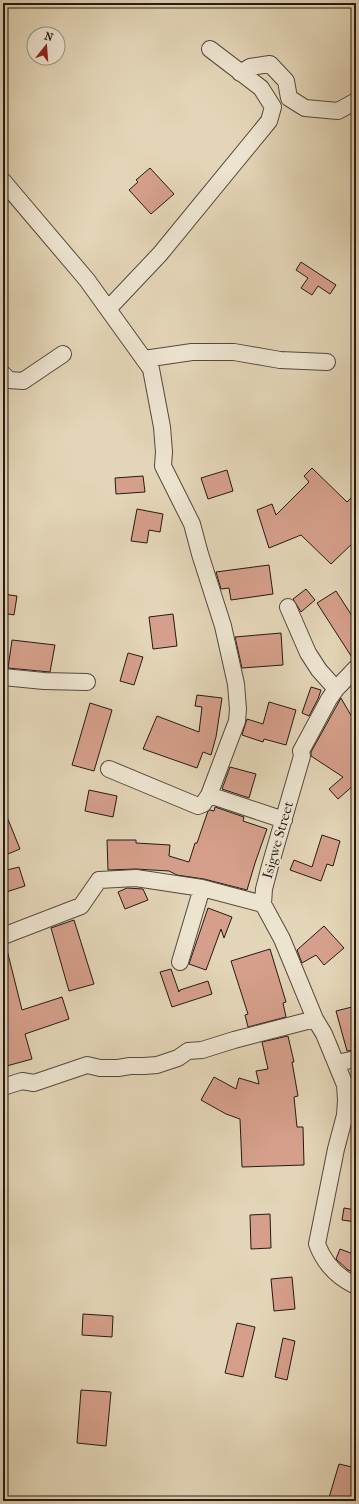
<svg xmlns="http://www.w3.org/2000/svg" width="359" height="1504" viewBox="0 0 359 1504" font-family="'IM FELL French Canon',serif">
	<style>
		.building { fill: #d59f8b; stroke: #261a14 }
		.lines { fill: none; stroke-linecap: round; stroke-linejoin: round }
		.minor-casing { stroke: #55493d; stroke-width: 18 }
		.minor { stroke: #ede4d0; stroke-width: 16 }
		.labels { text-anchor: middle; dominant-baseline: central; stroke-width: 4; stroke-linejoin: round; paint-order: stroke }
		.street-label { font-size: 14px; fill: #261a14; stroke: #ede4d0 }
	</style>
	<rect width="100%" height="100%" fill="#e3d5b7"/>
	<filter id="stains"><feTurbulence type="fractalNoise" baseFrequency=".005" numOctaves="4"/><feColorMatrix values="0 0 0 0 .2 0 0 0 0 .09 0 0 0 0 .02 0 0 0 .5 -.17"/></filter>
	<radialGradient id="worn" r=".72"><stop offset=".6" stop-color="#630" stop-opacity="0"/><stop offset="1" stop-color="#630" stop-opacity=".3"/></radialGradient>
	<path class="building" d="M 150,168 L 174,194 L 151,214 L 129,190 L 138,182 L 136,180 Z
		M 301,262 L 336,285 L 330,294 L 318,286 L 312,295 L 301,288 L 308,278 L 296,270 Z
		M 312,468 L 347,502 L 356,493 L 356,540 L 331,564 L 301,535 L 269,548 L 257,510 L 272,504 L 276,515 L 309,482 L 304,476 Z
		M 227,470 L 233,491 L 208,499 L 201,478 Z
		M 143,476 L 145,492 L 116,494 L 115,478 Z
		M 137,509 L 163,514 L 160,532 L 149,530 L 147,543 L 131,541 Z
		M 269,565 L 273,594 L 231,600 L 229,588 L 221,589 L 216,572 Z
		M 306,589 L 315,600 L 301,612 L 293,599 Z
		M 336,591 L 356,622 L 356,659 L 353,659 L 317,603 Z
		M 3,594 L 17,596 L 14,615 L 3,613 Z
		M 173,614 L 177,646 L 153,649 L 149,617 Z
		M 281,633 L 283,665 L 242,668 L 235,637 Z
		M 12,640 L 55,645 L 50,672 L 8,668 Z
		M 128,653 L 143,657 L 134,685 L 120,681 Z
		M 311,687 L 321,690 L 318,699 L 309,716 L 302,713 Z
		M 197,695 L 222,698 L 216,737 L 211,755 L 203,752 L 197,768 L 143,749 L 157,716 L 199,732 L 202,707 L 195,706 Z
		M 341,698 L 356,724 L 356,785 L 355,784 L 338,799 L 329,789 L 343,777 L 311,756 L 311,752 Z
		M 269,702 L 296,710 L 286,745 L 264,739 L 263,742 L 242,735 L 247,719 L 263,724 Z
		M 90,703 L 112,710 L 94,771 L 72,765 Z
		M 230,767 L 256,774 L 249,798 L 222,789 Z
		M 89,790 L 117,796 L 113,817 L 85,811 Z
		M 3,807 L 20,849 L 3,856 Z
		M 215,807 L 244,817 L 243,821 L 267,829 L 255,863 L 247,890 L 204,879 L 177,875 L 169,871 L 136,869 L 108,870 L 107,840 L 136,840 L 136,843 L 170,845 L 169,856 L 189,862 L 195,843 L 197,843 L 208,811 L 210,810 L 214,811 Z
		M 322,835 L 340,841 L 333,866 L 327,864 L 321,881 L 290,870 L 294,860 L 312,867 Z
		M 19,867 L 25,886 L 3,893 L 3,871 Z
		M 127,888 L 143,889 L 148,900 L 125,909 L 118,892 Z
		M 208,908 L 232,917 L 224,938 L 221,929 L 206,970 L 189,964 Z
		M 74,920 L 94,984 L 69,991 L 51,928 Z
		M 324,926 L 344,948 L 324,965 L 316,955 L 302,963 L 297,950 Z
		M 270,949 L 286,1002 L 283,1003 L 286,1017 L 248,1027 L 245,1015 L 248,1014 L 231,961 Z
		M 3,950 L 7,950 L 22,1010 L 62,997 L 69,1019 L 25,1034 L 32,1059 L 3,1067 Z
		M 171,969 L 179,992 L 180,990 L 208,981 L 212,994 L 172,1007 L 160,972 Z
		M 356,1006 L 356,1050 L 347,1051 L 336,1011 Z
		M 288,1036 L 294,1062 L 292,1062 L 298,1096 L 294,1097 L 297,1127 L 303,1127 L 304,1165 L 242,1167 L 240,1119 L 226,1114 L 201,1100 L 214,1077 L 236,1089 L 239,1078 L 259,1084 L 256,1071 L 268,1069 L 262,1042 Z
		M 344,1208 L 356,1210 L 356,1222 L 342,1220 Z
		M 270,1214 L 271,1248 L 251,1249 L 250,1215 Z
		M 340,1249 L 356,1255 L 356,1273 L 348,1270 L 336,1259 Z
		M 292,1277 L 295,1309 L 274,1311 L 271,1279 Z
		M 83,1314 L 113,1316 L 112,1337 L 82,1335 Z
		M 237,1323 L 255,1327 L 243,1377 L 225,1373 Z
		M 283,1338 L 295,1341 L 287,1380 L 275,1377 Z
		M 81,1390 L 111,1392 L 106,1446 L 77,1443 Z
		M 339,1464 L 356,1468 L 356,1501 L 328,1501 Z"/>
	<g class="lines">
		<g class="minor-casing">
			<path id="minor" d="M 240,73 L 250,67 L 270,64 L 286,81 L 289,98 L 305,108 L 338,111 L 356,101
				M 3,181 L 87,280 L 151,369 L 162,427 L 164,452 L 163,466 L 192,524 L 200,554 L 223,626 L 236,684 L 238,709 L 237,721 L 209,795 L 203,804 L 198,806 L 109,769
				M 108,309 L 160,254 L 269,121 L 273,107 L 261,88 L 210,49
				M 144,359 L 192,352 L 234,352 L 280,360 L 327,362
				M 3,374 L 9,380 L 23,381 L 63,354
				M 288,607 L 308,653 L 319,670 L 336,689
				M 356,668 L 336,689 L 329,699 L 301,751 L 302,756 L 270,866 L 264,889 L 263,904 L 282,939 L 315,1019 L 324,1034 L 345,1085 L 346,1100 L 345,1115 L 336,1149 L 317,1244 C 324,1263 337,1277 356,1286
				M 3,677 L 44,681 L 87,682
				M 209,795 L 284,820
				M 3,936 L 81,906 L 99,880 L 136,878 L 202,888 L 263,904
				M 180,962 L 202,888
				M 336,1063 L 356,1059
				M 3,1087 L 22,1081 L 34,1083 L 87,1065 L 100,1068 L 118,1068 L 130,1066 L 144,1066 L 157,1065 L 178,1058 L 188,1051 L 202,1050 L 234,1040 L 315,1019"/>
		</g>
		<use href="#minor" class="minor"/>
	</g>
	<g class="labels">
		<g class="street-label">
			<text transform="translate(278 840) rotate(-74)">Isigwe Street</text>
		</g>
	</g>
	<rect width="359" height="1504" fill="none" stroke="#e3d5b7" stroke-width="16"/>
	<rect x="4" y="4" width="351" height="1496" fill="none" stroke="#261a14" stroke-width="2"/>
	<rect x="8" y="8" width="343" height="1488" fill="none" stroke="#261a14"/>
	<g transform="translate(46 46) rotate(17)"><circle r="19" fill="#ede4d0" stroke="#9d9385"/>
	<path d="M0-3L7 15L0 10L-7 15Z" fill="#8f2418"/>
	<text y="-6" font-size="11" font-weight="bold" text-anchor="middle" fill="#261a14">N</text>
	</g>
	<rect width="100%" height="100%" filter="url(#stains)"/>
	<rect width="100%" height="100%" fill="url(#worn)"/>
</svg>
